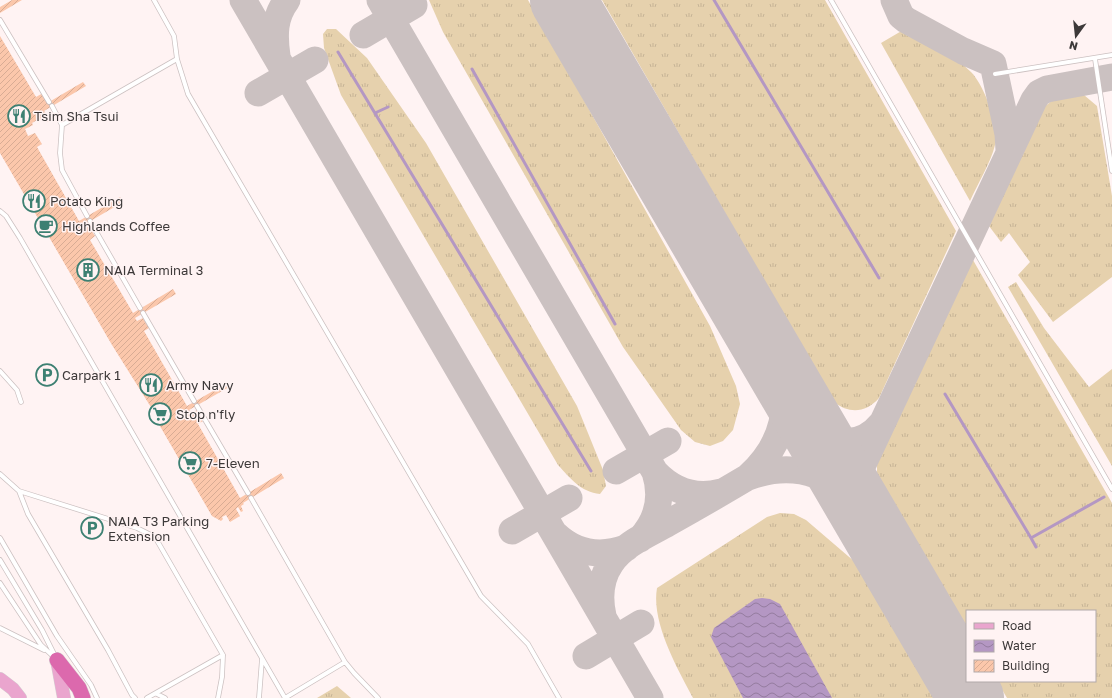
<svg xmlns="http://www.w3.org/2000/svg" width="1112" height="698" viewBox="0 0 1112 698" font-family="'Golos Text',sans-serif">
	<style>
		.grass { fill: url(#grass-tufts) }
		.water { fill: url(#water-waves) }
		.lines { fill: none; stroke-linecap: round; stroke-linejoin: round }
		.stream { stroke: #b497c3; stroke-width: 3 }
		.taxiway { stroke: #cbc1c1; stroke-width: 27 }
		.runway { stroke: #cbc1c1; stroke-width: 66 }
		.building { fill: url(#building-hatch) }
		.lane-casing { stroke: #ccc1c1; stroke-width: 5.5 }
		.primary-casing { stroke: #d4d3d3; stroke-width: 14 }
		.highway-casing { stroke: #d4d3d3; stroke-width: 16 }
		.lane { stroke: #fff; stroke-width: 4 }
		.primary { stroke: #eaa5ce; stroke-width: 13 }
		.highway { stroke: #dc69ad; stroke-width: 15 }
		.labels { text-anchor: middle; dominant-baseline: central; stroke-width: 3; stroke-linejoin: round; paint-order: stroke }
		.poi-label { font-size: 13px; fill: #3d3939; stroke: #fff3f3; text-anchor: start }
	</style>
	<defs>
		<pattern id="grass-tufts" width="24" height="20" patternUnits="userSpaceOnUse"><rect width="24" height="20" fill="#e6d1ad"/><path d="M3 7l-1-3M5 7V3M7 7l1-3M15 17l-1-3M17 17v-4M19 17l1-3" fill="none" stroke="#c6b496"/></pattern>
		<pattern id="water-waves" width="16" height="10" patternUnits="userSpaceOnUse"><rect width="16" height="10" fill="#b497c3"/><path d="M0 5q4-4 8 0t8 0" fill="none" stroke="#947c9f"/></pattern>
		<pattern id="building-hatch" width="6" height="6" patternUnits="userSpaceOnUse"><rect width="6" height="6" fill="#fbc7ab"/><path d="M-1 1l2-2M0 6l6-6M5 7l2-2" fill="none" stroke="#d8ac94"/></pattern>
	</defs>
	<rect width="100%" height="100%" fill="#fff3f3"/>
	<path class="grass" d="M 429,0 L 528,0 L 710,326 L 736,386 L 740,404 L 733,430 L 723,441 L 710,446 L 695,442 L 681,430 L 623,347 L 443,32 Z
		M 602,0 L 825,0 L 956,231 L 879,398 C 866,413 849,414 834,402 Z
		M 910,26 C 928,44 953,54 971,72 C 984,85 1000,127 995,145 C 991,162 977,185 970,201 L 881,43 Z
		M 327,29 L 336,29 L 367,58 L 426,143 L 577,406 L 603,470 L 606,486 L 600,494 C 581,492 571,479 558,465 L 341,95 L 324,48 L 323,34 Z
		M 1084,95 L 1097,106 L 1112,196 L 1112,277 L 1053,322 L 1018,275 L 1030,262 L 1009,233 L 1001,242 L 989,226 L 1044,107 L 1053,100 Z
		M 973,260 L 1112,503 L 1112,698 L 1007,698 L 997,681 L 1095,681 L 1095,611 L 967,611 L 967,630 L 877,475 L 877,465 L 882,452 Z
		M 1016,282 L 1044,328 L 1089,387 L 1112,369 L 1112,466 L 1008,287 Z
		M 780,513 L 794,514 L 806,520 L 855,562 L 934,698 L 693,698 C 677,668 651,622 657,588 L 767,517 Z
		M 337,686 L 351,698 L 317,698 Z"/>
	<path class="water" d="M 762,598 L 770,599 L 780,604 L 832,698 L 743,698 L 713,641 L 711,637 L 714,628 L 755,599 Z"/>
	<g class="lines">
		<path class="stream" d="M 714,0 L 879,278
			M 338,52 L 591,471
			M 472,69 L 615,324
			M 375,113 L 388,107
			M 945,394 L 1031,538
			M 1036,547 L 1031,538 L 1104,497"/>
		<path class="taxiway" d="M 243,0 L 650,698
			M 380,0 L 655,472 C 663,497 658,520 640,539
			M 894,0 L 901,16 L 906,20 L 963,51 L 993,64 L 1008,134 L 1009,150
			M 363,35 L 414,5
			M 277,56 C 274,35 274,17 287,0
			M 258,93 L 315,60
			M 814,429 C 835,447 863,446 881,424
			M 616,471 L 668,441
			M 655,472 C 673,491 695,499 721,492
			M 748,477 C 778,450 791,415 781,375
			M 858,504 L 854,491 L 857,477 L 1034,100 L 1039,93 L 1047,89 L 1112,77
			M 512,531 L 569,498
			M 555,534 C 575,553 599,558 626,548
			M 603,616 C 599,598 600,579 611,563 C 624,544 649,534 668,523 C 695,508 721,493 748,477 C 797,459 841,475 867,521
			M 586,656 L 641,623"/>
		<path class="runway" d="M 563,0 L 971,698"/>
	</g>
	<path class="building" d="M 12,0 L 22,0 L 0,13 L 0,7 Z
		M 0,36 L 36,97 L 43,93 L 49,102 L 83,82 L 86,86 L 44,111 L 50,119 L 49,122 L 39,119 L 32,123 L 33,125 L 25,129 L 28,136 L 35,133 L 42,144 L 37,147 L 79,221 L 120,197 L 122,200 L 123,202 L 82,226 L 84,229 L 89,226 L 95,236 L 90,240 L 133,313 L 173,289 L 176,294 L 135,318 L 137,321 L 143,318 L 149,328 L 144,331 L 187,406 L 227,383 L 229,387 L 189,410 L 192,413 L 197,410 L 203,421 L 198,424 L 240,498 L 281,473 L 284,478 L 243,503 L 244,504 L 241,506 L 243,511 L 241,512 L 238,507 L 236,509 L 240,516 L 230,522 L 226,515 L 222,517 L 223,519 L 221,521 L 212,516 L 157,421 L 159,420 L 112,345 L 0,153 Z"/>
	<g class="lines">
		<g class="lane-casing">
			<path id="lane" d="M 154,0 L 174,36 L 177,59 L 188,94 L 481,596 L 528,644 L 559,698
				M 831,0 L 1112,489
				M 0,20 L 49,102
				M 1095,59 L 1112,171
				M 995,74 L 1112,55
				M 52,106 L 62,125 L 60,153 L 62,170 L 87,216
				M 62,125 L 177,59
				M 0,211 L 6,216 L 20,238 L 285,698
				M 90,221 L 140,308
				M 143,313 L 194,401
				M 0,371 L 17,390 L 21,402
				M 197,406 L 248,493
				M 0,474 L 19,491 L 28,514 L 108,650 L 132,695 L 135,698
				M 19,491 L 137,528 L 155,537 L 223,655 L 222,677 L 218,698
				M 251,498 L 345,662 L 354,673 L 378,698
				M 0,538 L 57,636 L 91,685 L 97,698
				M 0,560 L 42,630 L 56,658
				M 0,583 L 41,645 L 55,658
				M 0,628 L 44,650
				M 157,694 L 165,698
				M 147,698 L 223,655
				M 259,698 L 262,659
				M 285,698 L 345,662"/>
		</g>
		<g class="primary-casing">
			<path id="primary" d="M 57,660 L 64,698
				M 0,679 L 13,689 L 20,698"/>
		</g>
		<g class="highway-casing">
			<path id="highway" d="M 57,660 L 79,688 L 83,698"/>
		</g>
		<use href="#lane" class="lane"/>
		<use href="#primary" class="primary"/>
		<use href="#highway" class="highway"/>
	</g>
	<defs>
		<g id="restaurant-ring" transform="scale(1.15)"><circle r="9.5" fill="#fff3f3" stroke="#3d8072" stroke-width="1.5"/><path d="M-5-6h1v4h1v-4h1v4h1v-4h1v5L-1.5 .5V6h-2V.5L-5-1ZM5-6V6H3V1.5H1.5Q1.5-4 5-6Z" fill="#3d8072"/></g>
		<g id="cafe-ring" transform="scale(1.15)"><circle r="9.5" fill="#fff3f3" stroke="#3d8072" stroke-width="1.5"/><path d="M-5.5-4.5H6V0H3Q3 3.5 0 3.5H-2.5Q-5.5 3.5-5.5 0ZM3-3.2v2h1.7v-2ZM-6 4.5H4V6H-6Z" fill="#3d8072"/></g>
		<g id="building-ring" transform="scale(1.15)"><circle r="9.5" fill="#fff3f3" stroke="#3d8072" stroke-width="1.5"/><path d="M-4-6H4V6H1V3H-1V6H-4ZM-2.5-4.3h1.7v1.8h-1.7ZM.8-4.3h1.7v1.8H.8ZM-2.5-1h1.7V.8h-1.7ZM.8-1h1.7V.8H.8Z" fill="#3d8072"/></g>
		<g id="parking-ring" transform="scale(1.15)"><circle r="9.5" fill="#fff3f3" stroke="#3d8072" stroke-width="1.5"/><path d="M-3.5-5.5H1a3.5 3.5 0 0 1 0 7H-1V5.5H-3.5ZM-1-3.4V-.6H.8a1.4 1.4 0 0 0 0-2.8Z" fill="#3d8072"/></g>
		<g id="supermarket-ring" transform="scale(1.15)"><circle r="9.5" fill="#fff3f3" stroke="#3d8072" stroke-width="1.5"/><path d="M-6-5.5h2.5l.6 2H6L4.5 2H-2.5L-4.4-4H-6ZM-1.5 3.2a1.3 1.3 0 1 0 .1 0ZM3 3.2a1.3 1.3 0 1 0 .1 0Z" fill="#3d8072"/></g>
	</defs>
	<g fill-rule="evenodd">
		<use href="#restaurant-ring" x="19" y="116"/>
		<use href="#restaurant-ring" x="34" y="201"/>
		<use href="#cafe-ring" x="46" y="226"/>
		<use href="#building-ring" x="88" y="270"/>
		<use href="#parking-ring" x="47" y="375"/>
		<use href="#restaurant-ring" x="151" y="385"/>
		<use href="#supermarket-ring" x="160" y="414"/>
		<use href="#supermarket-ring" x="190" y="463"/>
		<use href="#parking-ring" x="92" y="528"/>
	</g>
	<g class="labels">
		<g class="poi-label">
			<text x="34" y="116">Tsim Sha Tsui</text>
			<text x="50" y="201">Potato King</text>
			<text x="62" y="226">Highlands Coffee</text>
			<text x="104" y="270">NAIA Terminal 3</text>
			<text x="62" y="375">Carpark 1</text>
			<text x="166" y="385">Army Navy</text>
			<text x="176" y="414">Stop n'fly</text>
			<text x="206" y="463">7-Eleven</text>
			<text x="108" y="521">NAIA T3 Parking<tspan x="108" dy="15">Extension</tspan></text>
		</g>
	</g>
	<rect x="966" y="610" width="130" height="72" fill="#fff3f3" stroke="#b1a9a9"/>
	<rect x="974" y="623" width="20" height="6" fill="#eaa5ce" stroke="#b1a9a9"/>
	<text x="1002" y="630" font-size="12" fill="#3d3939">Road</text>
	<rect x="974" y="640" width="20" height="12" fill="url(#water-waves)" stroke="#b1a9a9"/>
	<text x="1002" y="650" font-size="12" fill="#3d3939">Water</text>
	<rect x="974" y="660" width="20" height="12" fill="url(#building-hatch)" stroke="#b1a9a9"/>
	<text x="1002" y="670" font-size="12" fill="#3d3939">Building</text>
	<g transform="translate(1076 36) rotate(195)" stroke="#fff3f3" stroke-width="3" paint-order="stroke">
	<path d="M0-3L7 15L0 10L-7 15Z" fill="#3d3939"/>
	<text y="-6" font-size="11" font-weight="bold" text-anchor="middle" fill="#3d3939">N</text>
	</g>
</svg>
